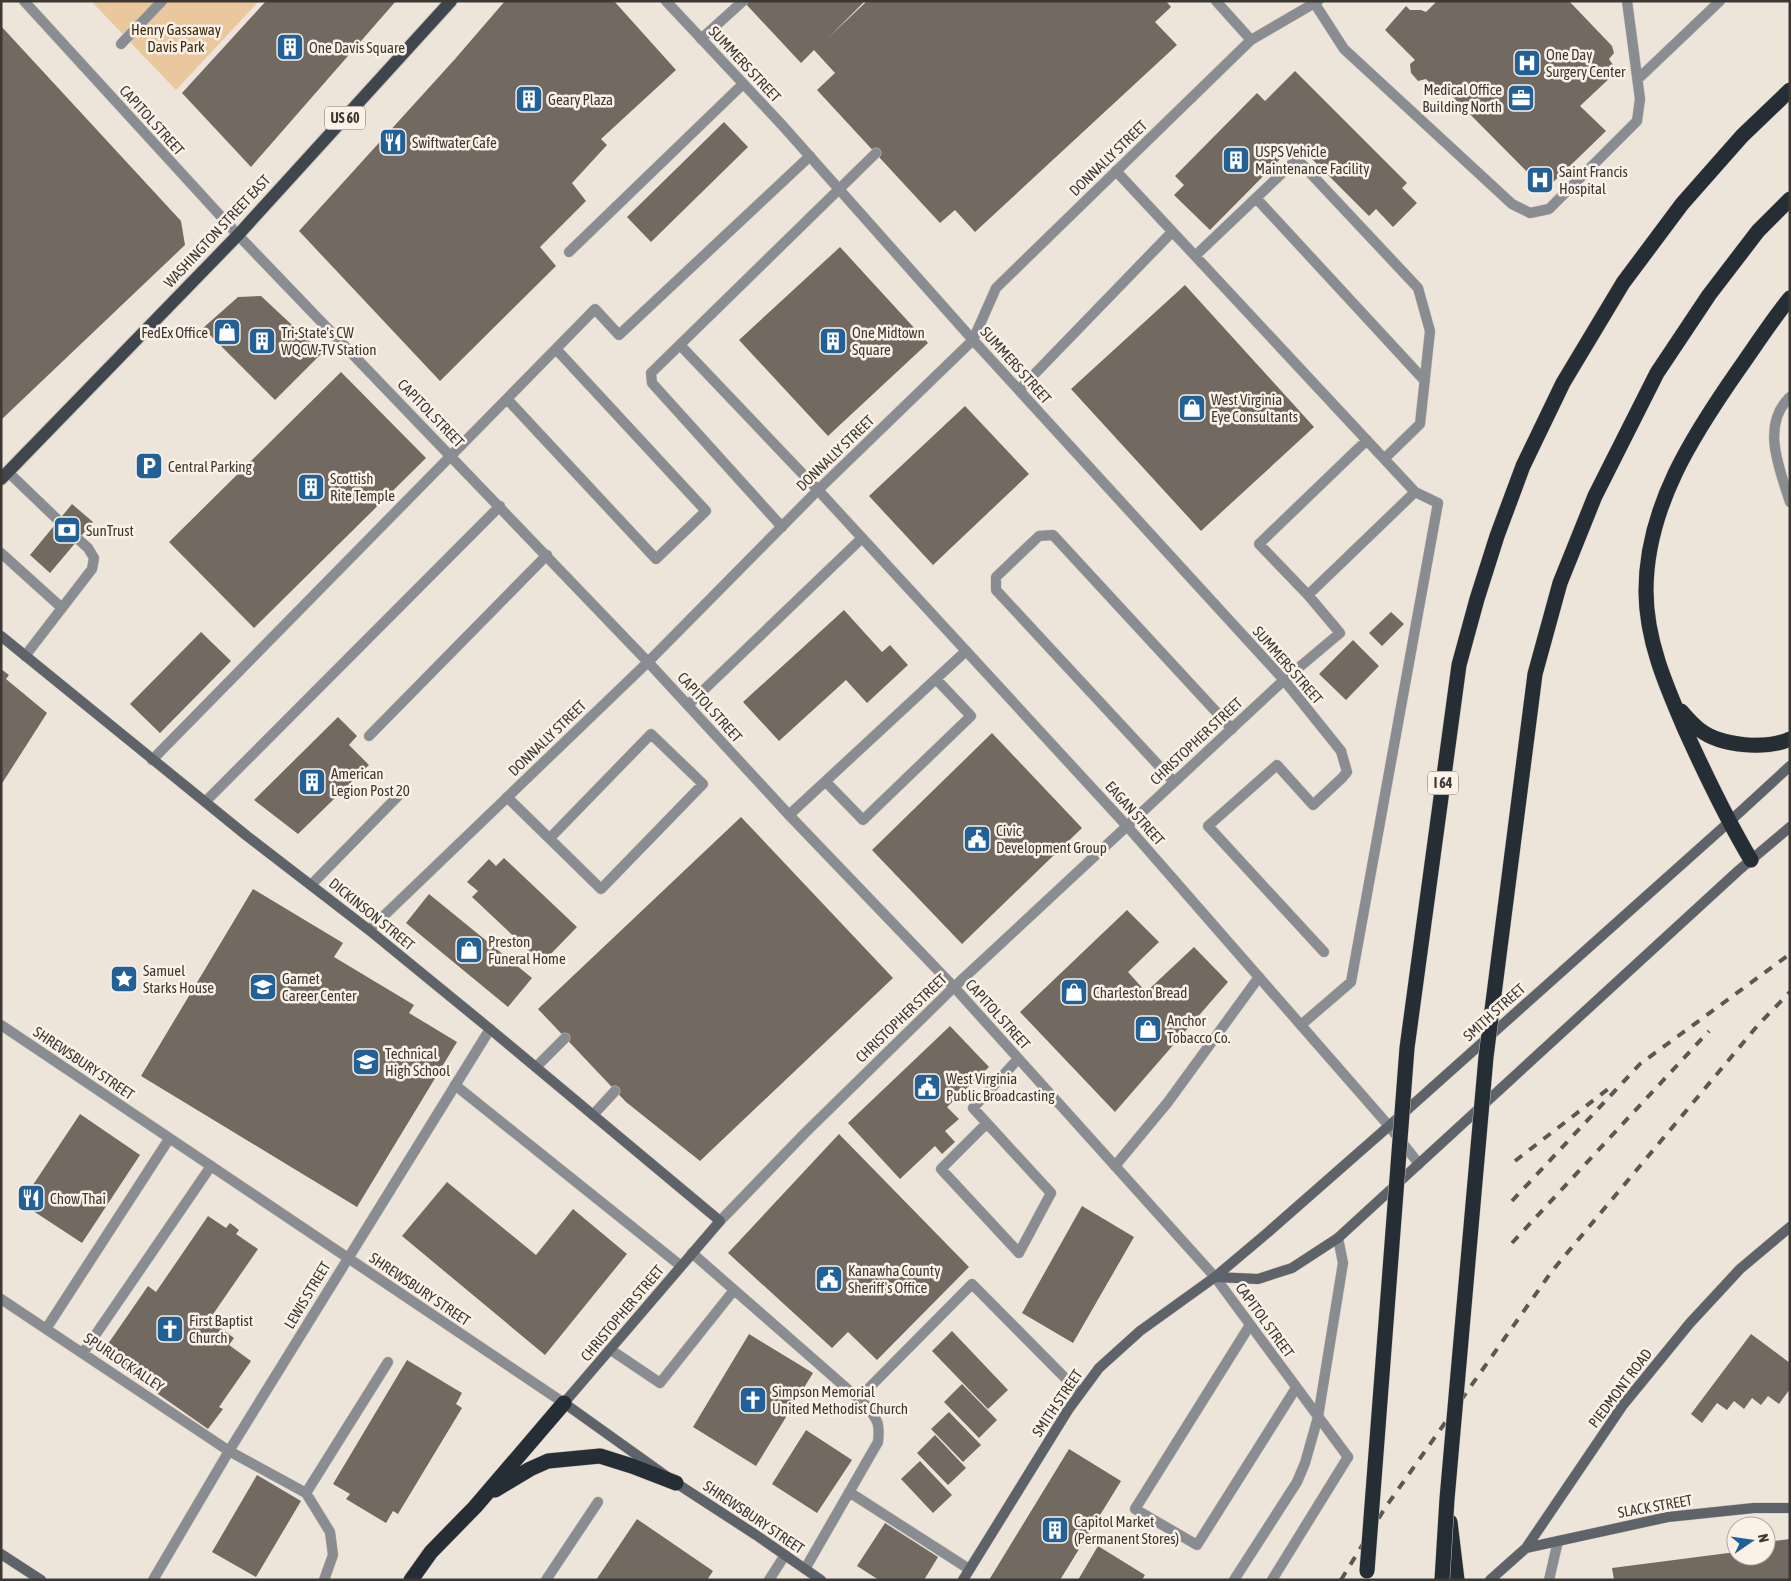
<svg xmlns="http://www.w3.org/2000/svg" width="1791" height="1581" viewBox="0 0 1791 1581" font-family="'Asap Condensed',sans-serif">
	<style>
		.green { fill: #eac79d }
		.building { fill: #726a61 }
		.lines { fill: none; stroke-linecap: round; stroke-linejoin: round }
		.lane-casing { stroke: #cac2b9; stroke-width: 11 }
		.street-casing { stroke: #cac2b9; stroke-width: 11 }
		.secondary-casing { stroke: #cac2b9; stroke-width: 11 }
		.primary-casing { stroke: #cac2b9; stroke-width: 14 }
		.highway-casing { stroke: #cac2b9; stroke-width: 16 }
		.lane { stroke: #898d91; stroke-width: 10 }
		.street { stroke: #898d91; stroke-width: 10 }
		.secondary { stroke: #5d6369; stroke-width: 10 }
		.primary { stroke: #3f464d; stroke-width: 12 }
		.highway { stroke: #262e35; stroke-width: 15 }
		.rail { stroke: #5b5751; stroke-width: 4; stroke-dasharray: 9 9; stroke-linecap: butt }
		.highway-bridge-casing { stroke: #cac2b9; stroke-width: 16; stroke-linecap: butt }
		.highway-bridge { stroke: #262e35; stroke-width: 15 }
		.labels { text-anchor: middle; dominant-baseline: central; stroke-width: 5; stroke-linejoin: round; paint-order: stroke }
		.shield { fill: #fbf2e7; stroke: #75706a; stroke-width: 1 }
		.shield-label { font-size: 14px; font-weight: bold; fill: #3c3834 }
		.park-label { font-size: 15px; fill: #402a0a; stroke: #fbf2e7 }
		.poi-label { font-size: 15px; fill: #3c3834; stroke: #fbf2e7; text-anchor: start }
		.street-label { font-size: 15px; fill: #3c3834; stroke: #fbf2e7 }
	</style>
	<rect width="100%" height="100%" fill="#eee5da"/>
	<path class="green" d="M 91,1 L 259,1 L 176,90 Z"/>
	<path class="building" d="M 266,1 L 396,1 L 251,167 L 182,93 Z
		M 505,1 L 614,1 L 676,70 L 601,139 L 607,145 L 572,183 L 586,201 L 540,247 L 556,266 L 440,381 L 299,231 L 455,59 Z
		M 743,1 L 865,1 L 829,37 L 867,1 L 1166,1 L 1171,7 L 1155,22 L 1177,45 L 975,232 L 955,210 L 940,223 L 817,90 L 835,73 L 814,50 L 801,63 Z
		M 1437,1 L 1569,1 L 1612,46 L 1614,53 L 1609,59 L 1613,65 L 1612,76 L 1580,106 L 1606,131 L 1545,190 L 1442,86 L 1437,90 L 1426,79 L 1418,81 L 1411,73 L 1410,64 L 1415,60 L 1385,30 L 1406,6 L 1410,10 L 1421,10 L 1426,12 Z
		M 1,26 L 181,221 L 185,245 L 1,420 Z
		M 1295,71 L 1407,183 L 1402,188 L 1417,203 L 1393,227 L 1376,209 L 1369,216 L 1296,143 L 1210,230 L 1174,195 L 1184,185 L 1175,176 L 1257,93 L 1265,101 Z
		M 724,122 L 748,147 L 651,242 L 627,217 Z
		M 840,247 L 928,343 L 828,436 L 739,340 Z
		M 1185,285 L 1314,427 L 1201,531 L 1071,389 Z
		M 261,296 L 322,353 L 275,400 L 203,328 L 238,297 Z
		M 341,372 L 426,458 L 254,628 L 169,542 Z
		M 965,406 L 1029,474 L 933,565 L 869,496 Z
		M 72,504 L 93,522 L 50,573 L 30,555 Z
		M 844,610 L 882,652 L 890,645 L 908,665 L 867,703 L 846,680 L 779,741 L 743,702 Z
		M 1391,612 L 1404,624 L 1382,646 L 1369,633 Z
		M 201,632 L 231,661 L 160,733 L 130,704 Z
		M 1353,640 L 1379,666 L 1346,700 L 1319,674 Z
		M 1,669 L 9,675 L 6,679 L 47,713 L 1,785 Z
		M 338,717 L 357,736 L 349,745 L 369,765 L 298,834 L 254,800 Z
		M 992,733 L 1082,828 L 962,944 L 872,850 Z
		M 741,817 L 893,978 L 700,1161 L 626,1102 L 538,1009 Z
		M 504,858 L 577,927 L 542,963 L 472,897 L 478,891 L 467,882 L 489,859 L 496,866 Z
		M 253,889 L 343,943 L 334,957 L 414,1005 L 409,1013 L 457,1042 L 357,1207 L 141,1076 Z
		M 429,894 L 532,978 L 508,1007 L 406,923 Z
		M 1127,910 L 1159,942 L 1128,972 L 1146,992 L 1194,947 L 1228,982 L 1115,1112 L 1020,1012 Z
		M 950,1026 L 989,1067 L 947,1107 L 959,1119 L 945,1131 L 955,1142 L 942,1154 L 935,1146 L 900,1179 L 848,1123 Z
		M 80,1114 L 140,1155 L 82,1243 L 21,1203 Z
		M 839,1134 L 969,1267 L 877,1360 L 848,1332 L 832,1348 L 728,1253 Z
		M 447,1182 L 536,1255 L 573,1209 L 627,1254 L 545,1355 L 402,1236 Z
		M 1082,1206 L 1134,1237 L 1073,1343 L 1022,1313 Z
		M 208,1216 L 226,1228 L 230,1223 L 239,1230 L 236,1234 L 258,1249 L 209,1320 L 234,1338 L 229,1345 L 251,1361 L 219,1407 L 223,1409 L 208,1429 L 101,1354 L 148,1286 L 156,1292 Z
		M 952,1331 L 1008,1390 L 988,1409 L 932,1351 Z
		M 749,1334 L 813,1373 L 756,1466 L 693,1427 Z
		M 1751,1334 L 1790,1363 L 1790,1389 L 1779,1404 L 1768,1396 L 1761,1405 L 1752,1398 L 1744,1409 L 1734,1401 L 1727,1410 L 1717,1403 L 1702,1423 L 1691,1414 Z
		M 407,1360 L 462,1393 L 456,1404 L 462,1408 L 398,1514 L 393,1511 L 386,1523 L 346,1499 L 350,1494 L 333,1484 Z
		M 962,1384 L 997,1420 L 979,1438 L 944,1402 Z
		M 949,1412 L 981,1445 L 963,1462 L 931,1429 Z
		M 806,1430 L 852,1460 L 817,1513 L 772,1484 Z
		M 935,1435 L 966,1468 L 948,1485 L 917,1453 Z
		M 1069,1449 L 1121,1481 L 1060,1580 L 989,1580 Z
		M 920,1461 L 952,1495 L 933,1513 L 901,1479 Z
		M 257,1475 L 301,1501 L 256,1577 L 212,1552 Z
		M 637,1519 L 713,1571 L 707,1580 L 596,1580 Z
		M 885,1523 L 938,1557 L 924,1580 L 879,1580 L 857,1566 Z
		M 1790,1539 L 1790,1580 L 1614,1580 L 1612,1568 L 1736,1552 L 1736,1556 L 1766,1556 L 1766,1542 Z
		M 1098,1546 L 1145,1575 L 1142,1580 L 1078,1580 Z"/>
	<g class="lines">
		<g class="lane-casing">
			<path id="lane" d="M 1315,4 L 1344,49 L 1512,204 L 1530,213 L 1549,209 L 1637,121 L 1640,99 L 1627,1
				M 701,39 L 743,1
				M 1638,79 L 1720,1
				M 1116,171 L 1415,492 L 1438,503 L 1351,982 L 1301,1025
				M 1256,198 L 1425,381
				M 569,252 L 743,84
				M 1195,256 L 1297,159 L 1418,288 L 1430,331 L 1420,424 L 1384,459
				M 680,345 L 818,490
				M 1019,390 L 1172,232
				M 1790,397 C 1760,425 1780,470 1790,502
				M 507,399 L 656,559 L 706,511 L 556,349
				M 1367,440 L 1259,544 L 1308,595 L 1415,492
				M 8,472 L 58,520
				M 782,527 L 652,383 L 651,373 L 876,153
				M 1,553 L 62,608
				M 25,656 L 92,569 L 94,558 L 88,548 L 78,539
				M 1284,680 L 1340,633 L 1308,595
				M 688,705 L 862,538
				M 369,736 L 547,555
				M 152,760 L 595,309 L 619,335 L 810,156
				M 826,782 L 863,820 L 971,716 L 936,679
				M 1174,782 L 996,590 L 996,577 L 1039,536 L 1053,535 L 1232,729
				M 507,797 L 601,889 L 703,784 L 651,734 L 550,838
				M 205,802 L 500,506
				M 789,815 L 966,651
				M 311,885 L 400,794
				M 1324,952 L 1208,826 L 1277,765 L 1313,805 L 1342,778 L 1347,772 L 1341,751
				M 536,1067 L 565,1038
				M 455,1085 L 681,1266
				M 593,1115 L 615,1091
				M 987,1123 L 941,1169 L 1019,1253 L 1051,1193 L 973,1108 L 1018,1059
				M 1115,1166 L 1168,1102 L 1259,977
				M 692,1253 L 868,1407 C 878,1421 880,1424 878,1442 L 805,1569
				M 1,1299 L 229,1451 L 306,1493 L 388,1362
				M 1250,1325 L 1135,1509 L 1197,1545 L 1296,1388
				M 46,1329 L 169,1139
				M 611,1350 L 660,1383 L 734,1290
				M 83,1353 L 211,1166
				M 858,1399 L 972,1284 L 1080,1393
				M 849,1492 L 969,1569
				M 306,1493 L 330,1532 L 333,1555 L 324,1580
				M 546,1580 L 598,1502
				M 769,1580 L 785,1555
				M 1234,1580 L 1297,1482 L 1305,1463 L 1318,1417 L 1343,1263 L 1338,1238
				M 1272,1580 L 1348,1457
				M 1549,1580 L 1558,1541"/>
		</g>
		<g class="street-casing">
			<path id="street" d="M 24,1 L 238,235 L 648,662 L 789,815 L 954,987 L 1215,1277 L 1348,1457
				M 666,1 L 782,125 L 973,340 L 1284,680 L 1341,751
				M 1216,1 L 1251,40
				M 121,44 L 162,1
				M 818,490 L 1127,826 L 1389,1126 L 1419,1164
				M 369,930 L 648,662 L 818,490 L 973,340 L 996,288 L 1251,40 L 1318,1
				M 1,1025 L 564,1403
				M 720,1221 L 805,1133 L 954,987 L 1284,680
				M 153,1580 L 229,1451 L 490,1029"/>
		</g>
		<g class="secondary-casing">
			<path id="secondary" d="M 1,636 L 247,836 L 369,930 L 490,1029 L 720,1221 L 564,1403 L 676,1483 L 756,1535 L 821,1580
				M 1215,1277 L 1258,1279 L 1292,1268 L 1338,1238 L 1739,870 L 1790,827
				M 1526,1548 L 1668,1517 L 1754,1508 L 1790,1508
				M 1,1554 L 41,1580
				M 963,1580 L 1068,1410 L 1099,1368 L 1140,1331 L 1215,1277 L 1266,1234 L 1389,1126 L 1728,823 L 1790,766
				M 1490,1580 L 1526,1548 L 1623,1405 L 1690,1323 L 1740,1269 L 1790,1227"/>
		</g>
		<g class="primary-casing">
			<path id="primary" d="M 1,479 L 238,235 L 451,1"/>
		</g>
		<g class="highway-casing">
			<path id="highway" d="M 1681,711 C 1687,718 1693,725 1700,730 C 1721,746 1766,750 1790,739
				M 1751,860 C 1726,818 1706,776 1686,732 C 1667,688 1646,641 1646,591 C 1646,507 1693,435 1739,369 C 1756,345 1772,320 1790,298
				M 495,1490 L 530,1469 L 548,1461 L 600,1456 L 632,1466 L 676,1483
				M 1450,1522 L 1457,1580
				M 411,1580 L 431,1552 L 475,1507 L 564,1403"/>
		</g>
		<use href="#lane" class="lane"/>
		<use href="#street" class="street"/>
		<use href="#secondary" class="secondary"/>
		<use href="#primary" class="primary"/>
		<use href="#highway" class="highway"/>
		<path class="rail" d="M 1515,1161 L 1612,1086
			M 1512,1201 L 1640,1064 L 1790,954
			M 1512,1243 L 1709,1031
			M 1341,1580 L 1385,1508 L 1552,1271 L 1758,1025 L 1790,992"/>
		<g class="highway-bridge-casing">
			<path id="highway-bridge" d="M 1367,1571 L 1407,1048 L 1459,665 L 1477,599 L 1497,536 L 1523,466 L 1563,383 L 1623,283 L 1682,204 L 1742,136 L 1790,90
				M 1442,1580 L 1447,1499 L 1486,1057 L 1535,674 L 1560,583 L 1595,496 L 1657,373 L 1709,295 L 1758,231 L 1790,199"/>
		</g>
		<use href="#highway-bridge" class="highway-bridge"/>
	</g>
	<defs>
		<g id="building-square" transform="scale(1.4375)"><rect x="-9" y="-9" width="18" height="18" rx="4" fill="#226197" stroke="#fbf2e7"/><path d="M-4-6H4V6H1V3H-1V6H-4ZM-2.5-4.3h1.7v1.8h-1.7ZM.8-4.3h1.7v1.8H.8ZM-2.5-1h1.7V.8h-1.7ZM.8-1h1.7V.8H.8Z" fill="#fff"/></g>
		<g id="hospital-square" transform="scale(1.4375)"><rect x="-9" y="-9" width="18" height="18" rx="4" fill="#226197" stroke="#fbf2e7"/><path d="M-5-5h3v3.5h4V-5h3V5h-3V1.5h-4V5h-3Z" fill="#fff"/></g>
		<g id="office-square" transform="scale(1.4375)"><rect x="-9" y="-9" width="18" height="18" rx="4" fill="#226197" stroke="#fbf2e7"/><path d="M-6-3h4V-5.5h4V-3h4V5H-6ZM-1-4.5V-3h2v-1.5ZM-6 0V1H6V0Z" fill="#fff"/></g>
		<g id="restaurant-square" transform="scale(1.4375)"><rect x="-9" y="-9" width="18" height="18" rx="4" fill="#226197" stroke="#fbf2e7"/><path d="M-5-6h1v4h1v-4h1v4h1v-4h1v5L-1.5 .5V6h-2V.5L-5-1ZM5-6V6H3V1.5H1.5Q1.5-4 5-6Z" fill="#fff"/></g>
		<g id="shop-square" transform="scale(1.4375)"><rect x="-9" y="-9" width="18" height="18" rx="4" fill="#226197" stroke="#fbf2e7"/><path d="M-5-2.5h2.3a2.7 3.5 0 0 1 5.4 0H5L5.5 6h-11ZM-1.5-2.5h3a1.5 2.3 0 0 0-3 0Z" fill="#fff"/></g>
		<g id="parking-square" transform="scale(1.4375)"><rect x="-9" y="-9" width="18" height="18" rx="4" fill="#226197" stroke="#fbf2e7"/><path d="M-3.5-5.5H1a3.5 3.5 0 0 1 0 7H-1V5.5H-3.5ZM-1-3.4V-.6H.8a1.4 1.4 0 0 0 0-2.8Z" fill="#fff"/></g>
		<g id="bank-square" transform="scale(1.4375)"><rect x="-9" y="-9" width="18" height="18" rx="4" fill="#226197" stroke="#fbf2e7"/><path d="M-6-4H6V4H-6ZM0-2.3a2.3 2.3 0 1 0 0 4.6a2.3 2.3 0 1 0 0-4.6Z" fill="#fff"/></g>
		<g id="civic-square" transform="scale(1.4375)"><rect x="-9" y="-9" width="18" height="18" rx="4" fill="#226197" stroke="#fbf2e7"/><path d="M-.6-6.5H3V-4.5H.6V-3L4-1V1h2V6H-6V1h2V-1L-.6-3ZM-1.2 2.5V6h2.4V2.5Z" fill="#fff"/></g>
		<g id="sight-square" transform="scale(1.4375)"><rect x="-9" y="-9" width="18" height="18" rx="4" fill="#226197" stroke="#fbf2e7"/><path d="M0-6L1.8-2.2L6-1.7L2.9 1.2L3.7 5.4L0 3.3L-3.7 5.4L-2.9 1.2L-6-1.7L-1.8-2.2Z" fill="#fff"/></g>
		<g id="school-square" transform="scale(1.4375)"><rect x="-9" y="-9" width="18" height="18" rx="4" fill="#226197" stroke="#fbf2e7"/><path d="M0-5L7-2L0 1L-7-2ZM-4 1L0 2.5L4 1V4Q0 6-4 4Z" fill="#fff"/></g>
		<g id="church-square" transform="scale(1.4375)"><rect x="-9" y="-9" width="18" height="18" rx="4" fill="#226197" stroke="#fbf2e7"/><path d="M-1.2-6h2.4v3.5h3.3v2.4h-3.3V6h-2.4V-.1h-3.3v-2.4h3.3Z" fill="#fff"/></g>
	</defs>
	<g fill-rule="evenodd">
		<use href="#building-square" x="290" y="47"/>
		<use href="#hospital-square" x="1527" y="63"/>
		<use href="#office-square" x="1521" y="98"/>
		<use href="#building-square" x="529" y="99"/>
		<use href="#restaurant-square" x="393" y="142"/>
		<use href="#building-square" x="1236" y="160"/>
		<use href="#hospital-square" x="1540" y="180"/>
		<use href="#shop-square" x="227" y="332"/>
		<use href="#building-square" x="262" y="341"/>
		<use href="#building-square" x="833" y="341"/>
		<use href="#shop-square" x="1192" y="408"/>
		<use href="#parking-square" x="149" y="466"/>
		<use href="#building-square" x="311" y="487"/>
		<use href="#bank-square" x="67" y="530"/>
		<use href="#building-square" x="312" y="782"/>
		<use href="#civic-square" x="977" y="839"/>
		<use href="#shop-square" x="469" y="950"/>
		<use href="#sight-square" x="124" y="979"/>
		<use href="#school-square" x="263" y="987"/>
		<use href="#shop-square" x="1074" y="992"/>
		<use href="#shop-square" x="1148" y="1029"/>
		<use href="#school-square" x="366" y="1062"/>
		<use href="#civic-square" x="927" y="1087"/>
		<use href="#restaurant-square" x="31" y="1198"/>
		<use href="#civic-square" x="829" y="1279"/>
		<use href="#church-square" x="170" y="1329"/>
		<use href="#church-square" x="753" y="1400"/>
		<use href="#building-square" x="1055" y="1530"/>
	</g>
	<g class="labels">
		<g class="shield">
			<rect x="325" y="106.5" width="40" height="23" rx="4"/>
			<rect x="1428" y="771.5" width="30" height="23" rx="4"/>
		</g>
		<g class="shield-label">
			<text x="345" y="118">US 60</text>
			<text x="1443" y="783">I 64</text>
		</g>
		<g class="park-label">
			<text x="176" y="29">Henry Gassaway<tspan x="176" dy="17">Davis Park</tspan></text>
		</g>
		<g class="poi-label">
			<text x="309" y="47">One Davis Square</text>
			<text x="1546" y="54">One Day<tspan x="1546" dy="17">Surgery Center</tspan></text>
			<text x="1502" y="89" text-anchor="end">Medical Office<tspan x="1502" dy="17">Building North</tspan></text>
			<text x="548" y="99">Geary Plaza</text>
			<text x="412" y="142">Swiftwater Cafe</text>
			<text x="1255" y="151">USPS Vehicle<tspan x="1255" dy="17">Maintenance Facility</tspan></text>
			<text x="1559" y="171">Saint Francis<tspan x="1559" dy="17">Hospital</tspan></text>
			<text x="208" y="332" text-anchor="end">FedEx Office</text>
			<text x="281" y="332">Tri-State's CW<tspan x="281" dy="17">WQCW-TV Station</tspan></text>
			<text x="852" y="332">One Midtown<tspan x="852" dy="17">Square</tspan></text>
			<text x="1211" y="399">West Virginia<tspan x="1211" dy="17">Eye Consultants</tspan></text>
			<text x="168" y="466">Central Parking</text>
			<text x="330" y="478">Scottish<tspan x="330" dy="17">Rite Temple</tspan></text>
			<text x="86" y="530">SunTrust</text>
			<text x="331" y="773">American<tspan x="331" dy="17">Legion Post 20</tspan></text>
			<text x="996" y="830">Civic<tspan x="996" dy="17">Development Group</tspan></text>
			<text x="488" y="941">Preston<tspan x="488" dy="17">Funeral Home</tspan></text>
			<text x="143" y="970">Samuel<tspan x="143" dy="17">Starks House</tspan></text>
			<text x="282" y="978">Garnet<tspan x="282" dy="17">Career Center</tspan></text>
			<text x="1093" y="992">Charleston Bread</text>
			<text x="1167" y="1020">Anchor<tspan x="1167" dy="17">Tobacco Co.</tspan></text>
			<text x="385" y="1053">Technical<tspan x="385" dy="17">High School</tspan></text>
			<text x="946" y="1078">West Virginia<tspan x="946" dy="17">Public Broadcasting</tspan></text>
			<text x="50" y="1198">Chow Thai</text>
			<text x="848" y="1270">Kanawha County<tspan x="848" dy="17">Sheriff's Office</tspan></text>
			<text x="189" y="1320">First Baptist<tspan x="189" dy="17">Church</tspan></text>
			<text x="772" y="1391">Simpson Memorial<tspan x="772" dy="17">United Methodist Church</tspan></text>
			<text x="1074" y="1521">Capitol Market<tspan x="1074" dy="17">(Permanent Stores)</tspan></text>
		</g>
		<g class="street-label">
			<text transform="translate(745 64) rotate(47)">SUMMERS STREET</text>
			<text transform="translate(152 120) rotate(48)">CAPITOL STREET</text>
			<text transform="translate(1108 158) rotate(-44)">DONNALLY STREET</text>
			<text transform="translate(217 231) rotate(-47)">WASHINGTON STREET EAST</text>
			<text transform="translate(1016 365) rotate(48)">SUMMERS STREET</text>
			<text transform="translate(431 413) rotate(46)">CAPITOL STREET</text>
			<text transform="translate(835 453) rotate(-44)">DONNALLY STREET</text>
			<text transform="translate(1288 665) rotate(49)">SUMMERS STREET</text>
			<text transform="translate(710 707) rotate(48)">CAPITOL STREET</text>
			<text transform="translate(547 738) rotate(-44)">DONNALLY STREET</text>
			<text transform="translate(1196 741) rotate(-43)">CHRISTOPHER STREET</text>
			<text transform="translate(1135 813) rotate(48)">EAGAN STREET</text>
			<text transform="translate(372 914) rotate(39)">DICKINSON STREET</text>
			<text transform="translate(1494 1012) rotate(-42)">SMITH STREET</text>
			<text transform="translate(998 1014) rotate(48)">CAPITOL STREET</text>
			<text transform="translate(901 1018) rotate(-44)">CHRISTOPHER STREET</text>
			<text transform="translate(84 1063) rotate(34)">SHREWSBURY STREET</text>
			<text transform="translate(420 1289) rotate(34)">SHREWSBURY STREET</text>
			<text transform="translate(307 1295) rotate(-59)">LEWIS STREET</text>
			<text transform="translate(622 1313) rotate(-50)">CHRISTOPHER STREET</text>
			<text transform="translate(1265 1320) rotate(54)">CAPITOL STREET</text>
			<text transform="translate(124 1362) rotate(34)">SPURLOCK ALLEY</text>
			<text transform="translate(1620 1388) rotate(-53)">PIEDMONT ROAD</text>
			<text transform="translate(1057 1403) rotate(-56)">SMITH STREET</text>
			<text transform="translate(1655 1506) rotate(-10)">SLACK STREET</text>
			<text transform="translate(754 1517) rotate(34)">SHREWSBURY STREET</text>
		</g>
	</g>
	<rect width="1791" height="1581" fill="none" stroke="#3c3834" stroke-width="5"/>
	<g transform="translate(1751 1541) rotate(77)"><circle r="24" fill="#fbf2e7" stroke="#afa89f"/>
	<path d="M0-4L9 19L0 12L-9 19Z" fill="#226197"/>
	<text y="-8" font-size="14" font-weight="bold" text-anchor="middle" fill="#3c3834">N</text>
	</g>
</svg>
